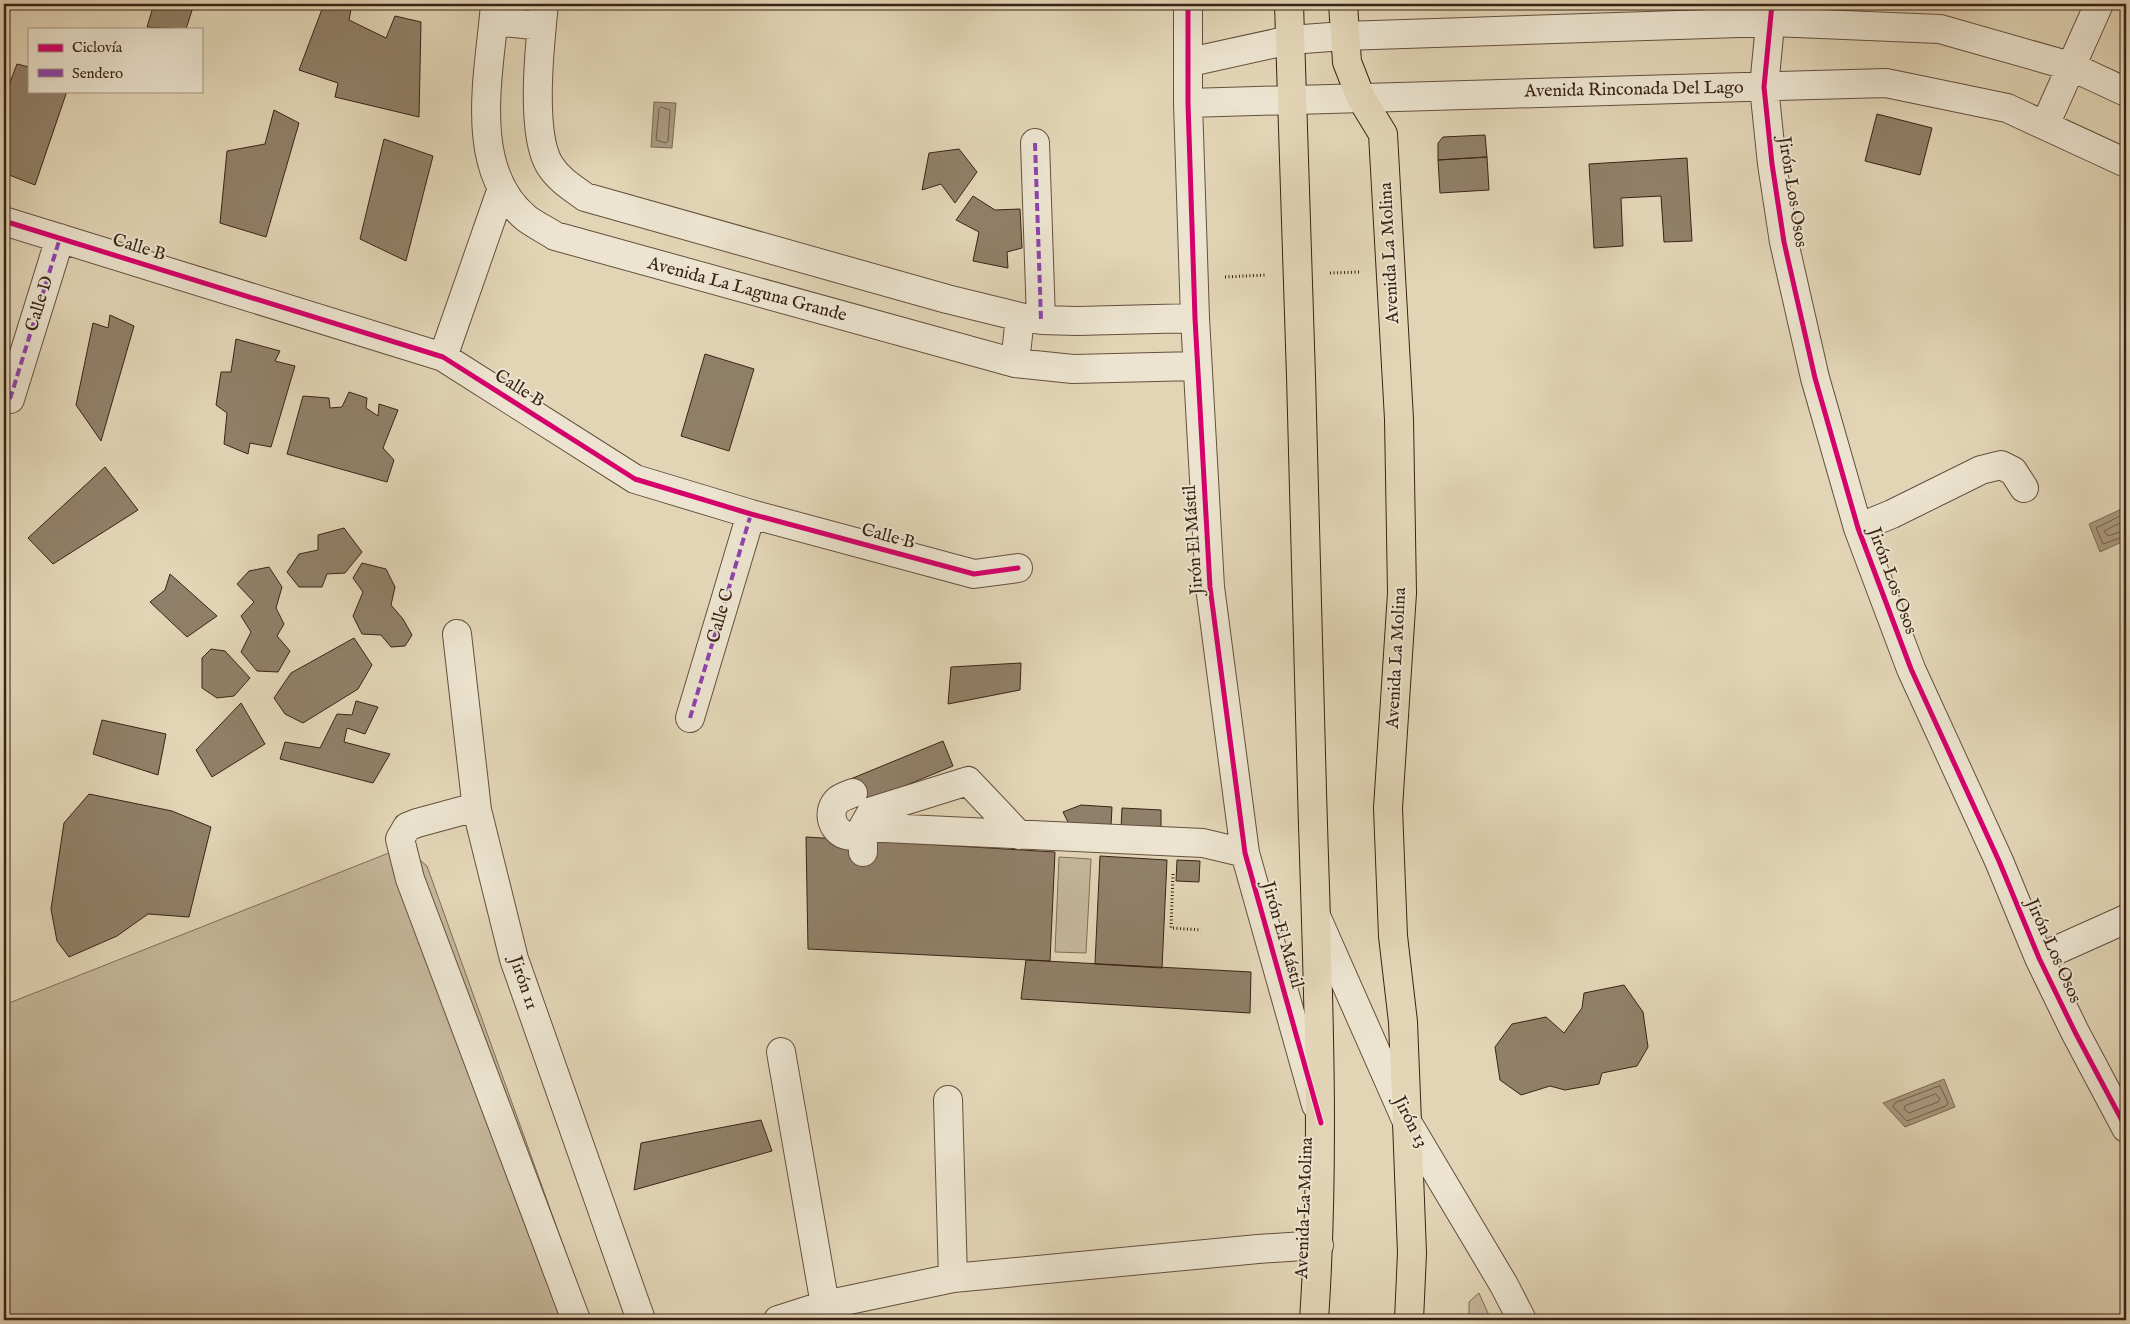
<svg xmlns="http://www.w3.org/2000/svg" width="2130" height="1324" viewBox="0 0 2130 1324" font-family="'IM FELL English',serif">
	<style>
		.green { fill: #c5b79b; stroke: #806d58 }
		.water { fill: #a9987f; stroke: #7d6955 }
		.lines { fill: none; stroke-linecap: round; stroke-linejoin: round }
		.shore { stroke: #725e4a; stroke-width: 1 }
		.building { fill: #918069; stroke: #3a2315 }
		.minor-casing { stroke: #64503d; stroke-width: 30 }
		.major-casing { stroke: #3a2315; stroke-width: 30 }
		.path { stroke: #3a2315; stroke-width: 3; stroke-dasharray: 1 2.5; stroke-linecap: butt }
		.minor { stroke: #ece4d0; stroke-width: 28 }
		.major { stroke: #e2d5b6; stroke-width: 28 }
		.quiet { stroke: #8e44ad; stroke-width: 4; stroke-dasharray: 8 4; stroke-linecap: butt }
		.cycleway-casing { stroke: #ece4d0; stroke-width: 8 }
		.cycleway { stroke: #d6006c; stroke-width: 5 }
		.labels { text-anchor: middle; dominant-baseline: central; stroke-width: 4; stroke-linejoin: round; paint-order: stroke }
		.street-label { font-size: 18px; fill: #3a2315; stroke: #ece4d0 }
	</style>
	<rect width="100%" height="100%" fill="#e2d5b6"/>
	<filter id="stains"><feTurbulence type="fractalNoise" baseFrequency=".004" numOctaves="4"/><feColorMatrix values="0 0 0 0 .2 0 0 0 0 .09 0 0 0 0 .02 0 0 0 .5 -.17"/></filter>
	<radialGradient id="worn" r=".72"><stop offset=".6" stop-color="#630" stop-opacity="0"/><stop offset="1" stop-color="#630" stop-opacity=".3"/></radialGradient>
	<path class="green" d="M 404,847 L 427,866 L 590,1320 L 4,1320 L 4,1005 Z
		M 1059,857 L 1091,859 L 1086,953 L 1055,952 Z
		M 1479,1293 L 1491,1320 L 1469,1320 L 1469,1302 Z"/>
	<path class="water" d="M 654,102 L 676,103 L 672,148 L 651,147 Z
		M 2126,507 L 2126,540 L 2100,552 L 2089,524 Z
		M 1944,1079 L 1955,1107 L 1905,1127 L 1883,1103 Z"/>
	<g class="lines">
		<path class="shore" d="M 661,107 L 670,110 L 668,141 L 666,143 L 656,140 L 659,109 Z
			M 2126,513 L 2096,528 L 2103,544 L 2126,536
			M 2126,520 L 2104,531 L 2108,536 L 2126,530
			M 1940,1086 L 1948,1103 L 1946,1106 L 1907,1121 L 1893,1107 L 1895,1103 Z
			M 1936,1094 L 1940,1099 L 1938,1102 L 1909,1113 L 1904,1109 L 1905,1106 Z"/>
	</g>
	<path class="building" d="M 154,4 L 194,4 L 186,29 L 147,27 Z
		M 324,4 L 352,4 L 349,20 L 386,38 L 395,16 L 421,22 L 419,117 L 335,97 L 338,83 L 299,70 Z
		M 17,64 L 29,67 L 29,91 L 67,91 L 35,185 L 4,173 L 4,98 Z
		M 274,110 L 299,123 L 266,237 L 220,223 L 227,151 L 265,144 Z
		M 1877,114 L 1932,128 L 1920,175 L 1865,161 Z
		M 1485,135 L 1487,157 L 1438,160 L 1438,143 L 1443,137 Z
		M 384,139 L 433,156 L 406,261 L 360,239 Z
		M 959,149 L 977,172 L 955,203 L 941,184 L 922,190 L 929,153 Z
		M 1487,157 L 1489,190 L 1440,193 L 1438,160 Z
		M 1687,158 L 1692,241 L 1664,242 L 1661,196 L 1621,198 L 1623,246 L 1594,248 L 1589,164 Z
		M 973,196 L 995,210 L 1020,209 L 1022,248 L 1007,252 L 1008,268 L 973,261 L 979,232 L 956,220 Z
		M 110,315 L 134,326 L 101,441 L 76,405 L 93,323 L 108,328 Z
		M 236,339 L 280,351 L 275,361 L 295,366 L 271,447 L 250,443 L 248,454 L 224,444 L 227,413 L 216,405 L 221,372 L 231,372 Z
		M 705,354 L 754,369 L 729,451 L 681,436 Z
		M 349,392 L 367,398 L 366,408 L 378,416 L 379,404 L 398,410 L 383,448 L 394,460 L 387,482 L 287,454 L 303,396 L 329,398 L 330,408 L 342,407 Z
		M 105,467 L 138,510 L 53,564 L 28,538 Z
		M 344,528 L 362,552 L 345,573 L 327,574 L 322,587 L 299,587 L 287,572 L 299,554 L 318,550 L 318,535 Z
		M 362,563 L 386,569 L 395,587 L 391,605 L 403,619 L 412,635 L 405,646 L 391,647 L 381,635 L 362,634 L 353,616 L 363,592 L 353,578 Z
		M 269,567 L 282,587 L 276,608 L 284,624 L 277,636 L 290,651 L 278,672 L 257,671 L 241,652 L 251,632 L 241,616 L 254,602 L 237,584 L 249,571 Z
		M 170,574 L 217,616 L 187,637 L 150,602 L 165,590 Z
		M 354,638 L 372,665 L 358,689 L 303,723 L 285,714 L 274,698 L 291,673 Z
		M 211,649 L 225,651 L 250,678 L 234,696 L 217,698 L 202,688 L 202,658 Z
		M 1021,663 L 1020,690 L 948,704 L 951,667 Z
		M 356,701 L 378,707 L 365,734 L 347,728 L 344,742 L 390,754 L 373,783 L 280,759 L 285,742 L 320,748 L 337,714 L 352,715 Z
		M 241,703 L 265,744 L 212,777 L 196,750 Z
		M 102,720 L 166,734 L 158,775 L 93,754 Z
		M 943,741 L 953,766 L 858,805 L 848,780 Z
		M 89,794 L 172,811 L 211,827 L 189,917 L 148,914 L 117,936 L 69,957 L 57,941 L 51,909 L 64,823 Z
		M 1081,805 L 1112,807 L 1111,826 L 1070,826 L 1063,812 Z
		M 1122,808 L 1161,810 L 1161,831 L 1121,828 Z
		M 806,837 L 1055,852 L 1050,961 L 808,949 Z
		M 1100,856 L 1167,860 L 1162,968 L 1095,964 Z
		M 1177,860 L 1200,861 L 1199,882 L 1176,881 Z
		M 1026,960 L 1251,972 L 1250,1013 L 1021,999 Z
		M 1624,985 L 1643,1012 L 1648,1047 L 1637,1066 L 1602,1073 L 1599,1084 L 1565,1090 L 1550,1086 L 1521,1095 L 1500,1080 L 1495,1047 L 1512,1024 L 1546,1017 L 1564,1033 L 1582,1008 L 1584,993 Z
		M 761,1120 L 772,1151 L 634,1190 L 641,1143 Z"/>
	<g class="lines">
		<g class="minor-casing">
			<path id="minor" d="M 495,4 C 490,71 466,168 526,218 C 535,225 546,230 555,236 L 1015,363 L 1073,369 L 1197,366
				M 544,4 C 540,42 530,131 549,164 C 558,179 571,187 585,197 L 947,299 L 1020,317 L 1041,320 L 1077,321 L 1195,318
				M 1188,4 L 1188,103 L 1195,318 L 1210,587 L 1245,853 L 1316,1105
				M 1772,4 L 1764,87 L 1772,164 L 1784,242 L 1815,378 L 1858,528 L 1911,669 L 1999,861 L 2039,958 L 2075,1032 L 2126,1128
				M 494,21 L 542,26
				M 1190,62 L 1290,40 L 1344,36 L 1770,22 L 1940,29 L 2070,66 L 2126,92
				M 1188,103 L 1886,83 L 2007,108 L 2126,163
				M 2045,125 L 2099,4
				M 1035,143 L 1041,320
				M 4,221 L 443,357 L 635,479 L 751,514 L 974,574 L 1018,568
				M 443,357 L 502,188
				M 1015,363 L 1020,317
				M 10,399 L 60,238
				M 1858,528 L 1892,514 L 1981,470 L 2001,465 L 2013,471 L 2024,488
				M 457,634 L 477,810 L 514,959 L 641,1320
				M 690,718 L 751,514
				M 853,793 C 848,795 842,797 838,800 C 827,810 831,828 843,834 C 849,837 857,836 863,836 L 863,852
				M 476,807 L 417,823 L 407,827 L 400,839 L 410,879 L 576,1320
				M 1019,835 L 968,781 L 872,811 L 863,827 L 1203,843 L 1245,853
				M 1316,916 L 1407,1122 L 1504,1285 L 1522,1320
				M 2039,958 L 2126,919
				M 781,1052 L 825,1305
				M 948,1100 L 953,1278
				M 778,1320 L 825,1305 L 953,1278 L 1258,1249 L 1319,1245"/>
		</g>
		<g class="major-casing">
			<path id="major" d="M 1289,4 C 1298,266 1306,529 1312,791 C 1317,967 1326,1144 1314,1320
				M 1343,4 L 1347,62 L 1361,98 L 1383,134 L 1399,419 L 1402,593 L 1388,808 L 1393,936 L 1403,1022 L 1407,1122 L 1412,1253 L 1409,1320"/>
		</g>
		<path class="path" d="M 1330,273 L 1359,272
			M 1225,277 L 1266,275
			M 1173,874 L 1171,928 L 1201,930"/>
		<use href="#minor" class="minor"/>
		<use href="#major" class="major"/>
		<path class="quiet" d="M 1035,143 L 1041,320
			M 10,399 L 60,238
			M 690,718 L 751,514"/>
		<g class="cycleway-casing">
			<path id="cycleway" d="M 1188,4 L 1188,103 L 1195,318 L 1210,587 L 1245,853 L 1321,1123
				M 1772,4 L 1764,87 L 1772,164 L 1784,242 L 1815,378 L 1858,528 L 1911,669 L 1999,861 L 2039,958 L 2075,1032 L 2126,1128
				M 4,221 L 443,357 L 635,479 L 751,514 L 974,574 L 1018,568"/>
		</g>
		<use href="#cycleway" class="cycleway"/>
	</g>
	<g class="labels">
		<g class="street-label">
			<text transform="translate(1634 90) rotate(-1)">Avenida Rinconada Del Lago</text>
			<text transform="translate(1792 192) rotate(81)">Jirón Los Osos</text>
			<text transform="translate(139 248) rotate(17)">Calle B</text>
			<text transform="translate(1390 253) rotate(-93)">Avenida La Molina</text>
			<text transform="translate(747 290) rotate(15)">Avenida La Laguna Grande</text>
			<text transform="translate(40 304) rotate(-73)">Calle D</text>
			<text transform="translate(519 389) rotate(32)">Calle B</text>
			<text transform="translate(888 537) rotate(15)">Calle B</text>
			<text transform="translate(1194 540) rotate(-94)">Jirón El Mástil</text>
			<text transform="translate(1892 581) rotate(70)">Jirón Los Osos</text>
			<text transform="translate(721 616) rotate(-74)">Calle C</text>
			<text transform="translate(1397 658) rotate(-87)">Avenida La Molina</text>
			<text transform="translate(1282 935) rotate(74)">Jirón El Mástil</text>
			<text transform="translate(2053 951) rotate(66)">Jirón Los Osos</text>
			<text transform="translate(523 983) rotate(71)">Jirón 11</text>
			<text transform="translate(1410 1122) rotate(63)">Jirón 13</text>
			<text transform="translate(1305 1208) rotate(-88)">Avenida La Molina</text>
		</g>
	</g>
	<rect width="2130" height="1324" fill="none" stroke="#e2d5b6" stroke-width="20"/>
	<rect x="5" y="5" width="2120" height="1314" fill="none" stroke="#3a2315" stroke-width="2.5"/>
	<rect x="10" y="10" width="2110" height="1304" fill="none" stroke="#3a2315"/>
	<rect x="28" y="28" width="175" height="65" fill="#ece4d0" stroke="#a59785"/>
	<rect x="38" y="44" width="25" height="8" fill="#d6006c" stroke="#a59785"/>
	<text x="72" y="52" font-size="15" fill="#3a2315">Ciclovía</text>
	<rect x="38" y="69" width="25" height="8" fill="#8e44ad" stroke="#a59785"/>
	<text x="72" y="78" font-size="15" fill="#3a2315">Sendero</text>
	<rect width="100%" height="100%" filter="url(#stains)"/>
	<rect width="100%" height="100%" fill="url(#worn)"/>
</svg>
